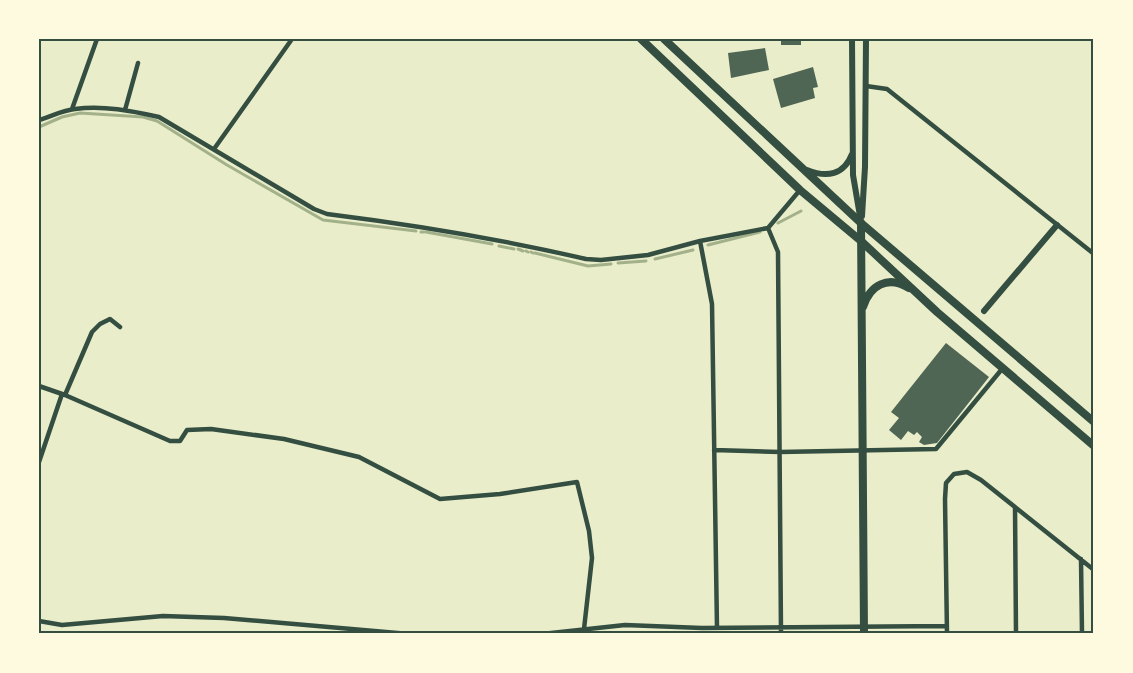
<svg xmlns="http://www.w3.org/2000/svg" width="1133" height="673" viewBox="0 0 1133 673" font-family="'DejaVu Sans',sans-serif">
	<style>
		.lines { fill: none; stroke-linecap: round; stroke-linejoin: round }
		.stream { stroke: #a3b18a; stroke-width: 3 }
		.building { fill: #4f6655 }
		.minor { stroke: #344e41; stroke-width: 4.5 }
		.tertiary { stroke: #344e41; stroke-width: 6 }
		.primary { stroke: #344e41; stroke-width: 8 }
		.trunk { stroke: #344e41; stroke-width: 8 }
		.neatline { fill: none; stroke: #344e41; stroke-width: 2 }
	</style>
	<rect width="100%" height="100%" fill="#e9edc9"/>
	<g class="lines">
		<path class="stream" d="M 39,127 L 62,117 L 80,113 L 143,117 L 157,121 L 227,165 L 323,220 L 416,231
			M 778,223 L 801,211
			M 421,232 L 424,232
			M 426,232 L 492,244
			M 708,245 L 760,232
			M 499,246 L 514,249
			M 518,249 L 523,251
			M 526,251 L 528,252
			M 531,252 L 533,253
			M 535,253 L 588,266 L 611,264
			M 655,259 L 693,250
			M 618,263 L 646,261"/>
	</g>
	<path class="building" d="M 781,39 L 801,39 L 801,45 L 781,45 Z
		M 765,48 L 769,70 L 731,78 L 728,53 Z
		M 813,67 L 818,87 L 813,88 L 815,98 L 781,108 L 773,79 Z
		M 946,343 L 989,377 L 937,443 L 924,445 L 919,442 L 922,437 L 917,432 L 914,435 L 908,431 L 901,440 L 889,430 L 899,418 L 891,412 Z"/>
	<g class="lines">
		<path class="minor" d="M 866,86 L 887,89 L 1094,254
			M 72,109 L 97,39
			M 125,110 L 138,63
			M 39,120 C 50,117 63,110 75,109 C 103,105 132,111 159,117 L 314,209 L 327,214 C 415,225 500,239 586,259 L 601,260 L 648,255 L 700,241 L 768,228 L 800,190
			M 214,149 L 292,39
			M 768,228 L 778,252 L 781,634
			M 700,241 L 712,304 L 717,628
			M 39,386 L 65,395 L 170,441 L 180,441 L 187,430 L 211,429 L 284,439 L 359,457 L 440,499 L 500,494 L 577,482 L 589,531 L 592,558 L 584,629
			M 65,395 L 92,332 L 100,324 L 110,319 L 120,327
			M 714,450 L 780,452 L 936,449 L 1002,369
			M 39,462 L 62,394
			M 1015,507 L 1016,634
			M 1081,559 L 1082,634
			M 39,621 L 62,625 L 163,616 L 224,618 L 409,634
			M 542,634 L 625,625 L 702,628 L 947,626
			M 947,634 L 945,499 L 946,483 L 954,474 L 967,472 L 981,480 L 1094,570"/>
		<path class="tertiary" d="M 852,39 L 853,175 L 861,222
			M 807,170 C 827,178 844,175 852,154
			M 862,216 L 865,167 L 866,39
			M 984,311 L 1057,225"/>
		<path class="primary" d="M 861,223 L 864,634
			M 863,307 C 870,285 888,275 909,288"/>
		<path class="trunk" d="M 641,39 L 800,190 L 861,241 L 937,312 L 1094,446
			M 664,39 L 861,223 L 1094,422"/>
	</g>
	<rect width="1133" height="673" fill="none" stroke="#fefae0" stroke-width="81"/>
	<rect x="40" y="40" width="1052" height="592" class="neatline"/>
</svg>
